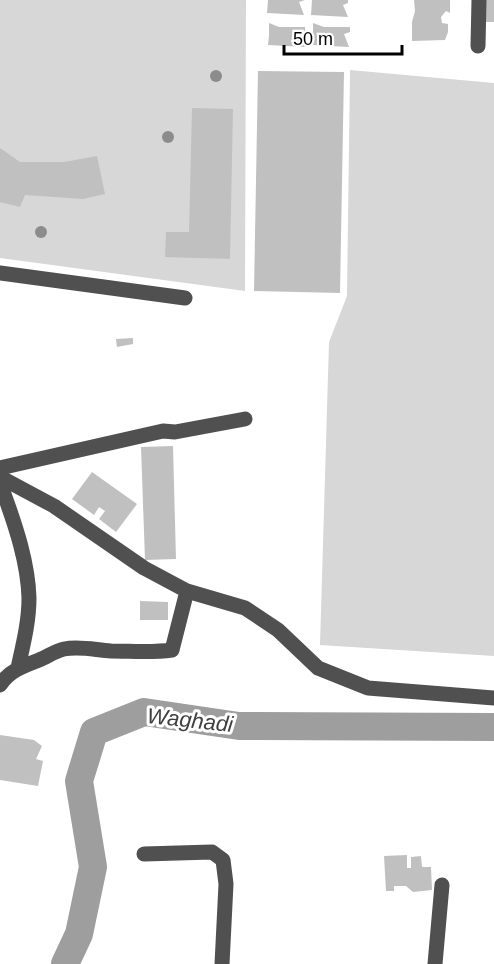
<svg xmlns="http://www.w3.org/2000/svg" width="494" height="964" viewBox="0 0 494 964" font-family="Arial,sans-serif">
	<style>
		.green { fill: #d7d7d7 }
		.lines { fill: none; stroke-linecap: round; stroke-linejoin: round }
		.river { stroke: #9e9e9e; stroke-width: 28 }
		.building { fill: #c0c0c0 }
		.minor { stroke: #505050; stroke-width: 15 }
		.tree { fill: #8c8c8c }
		.labels { text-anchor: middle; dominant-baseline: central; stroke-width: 6; stroke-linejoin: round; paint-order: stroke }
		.water-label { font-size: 22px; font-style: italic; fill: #3f3f3f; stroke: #fff }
	</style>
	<rect width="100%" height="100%" fill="#fff"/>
	<path class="green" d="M 0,0 L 246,0 L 245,291 L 0,258 Z
		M 350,70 L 494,83 L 494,656 L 320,645 L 329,342 L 347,296 Z"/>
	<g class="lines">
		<path class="river" d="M 65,964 L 79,934 L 93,867 L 79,781 L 94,732 L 144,712 L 239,726 L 494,727"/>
	</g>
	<path class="building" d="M 268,0 L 305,0 L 299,2 L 304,15 L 267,13 Z
		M 312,0 L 348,0 L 348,3 L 343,5 L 348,17 L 311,15 Z
		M 414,0 L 450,0 L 450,13 L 446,11 L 441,17 L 442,23 L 448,24 L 448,32 L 445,40 L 412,41 L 412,22 L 415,11 Z
		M 485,0 L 494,0 L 494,22 L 485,22 Z
		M 269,23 L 279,27 L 305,27 L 305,32 L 300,34 L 305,47 L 268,45 L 269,36 Z
		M 313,23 L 324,27 L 350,27 L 350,32 L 344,34 L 349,47 L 313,45 Z
		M 258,71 L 344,72 L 340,293 L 254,291 Z
		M 192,108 L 233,109 L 230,259 L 165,257 L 166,232 L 189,232 Z
		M 0,148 L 20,162 L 64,162 L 97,156 L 105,194 L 83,199 L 25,195 L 20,207 L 0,202 Z
		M 133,338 L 133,344 L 117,347 L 116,339 Z
		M 173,446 L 176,559 L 145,560 L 141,447 Z
		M 92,472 L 137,504 L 116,532 L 99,519 L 105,511 L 99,507 L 94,515 L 72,499 Z
		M 140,601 L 168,602 L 168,620 L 140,620 Z
		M 0,735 L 34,740 L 42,746 L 36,759 L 43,761 L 38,786 L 0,780 Z
		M 407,855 L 407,868 L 411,868 L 411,857 L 421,856 L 422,867 L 431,867 L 432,890 L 413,892 L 406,886 L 394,886 L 394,891 L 386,891 L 384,856 Z"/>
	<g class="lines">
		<path class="minor" d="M 478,46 L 479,0
			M 0,273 L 185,298
			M 0,468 L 163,431 L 175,432 L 245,419
			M 0,477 L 54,506 L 144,568 L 187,591 L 245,608 L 278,630 L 318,668 L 368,688 L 494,698
			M 0,488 L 4,494 C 16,527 28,563 29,598 C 29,622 23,645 18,668
			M 0,685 C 9,671 23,666 39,660 C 47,657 55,651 64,649 C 80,646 95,650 111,651 C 131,651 152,653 172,650 L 187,591
			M 144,854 L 212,852 L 223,860 L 226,884 L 222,964
			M 435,964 L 442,885"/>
	</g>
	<g class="tree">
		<circle cx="216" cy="76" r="6"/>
		<circle cx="168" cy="137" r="6"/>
		<circle cx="41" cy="232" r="6"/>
	</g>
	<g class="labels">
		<g class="water-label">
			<text transform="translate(190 720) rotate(6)">Waghadi</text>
		</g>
	</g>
	<path d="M284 45v9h118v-9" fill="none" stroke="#000000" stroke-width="3"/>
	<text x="293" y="45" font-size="18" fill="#000000" stroke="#ffffff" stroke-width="4.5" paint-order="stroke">50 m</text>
</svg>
